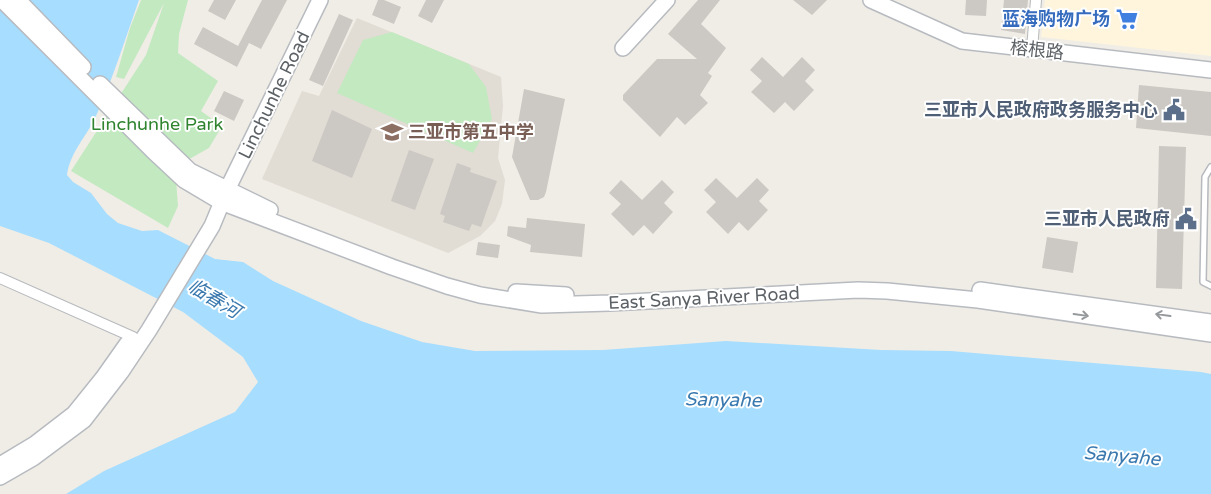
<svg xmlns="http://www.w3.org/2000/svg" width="1211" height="494" viewBox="0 0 1211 494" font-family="'Varela Round','Noto Sans SC',sans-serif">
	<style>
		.commercial { fill: #fff5dc }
		.education { fill: #e1dcd4 }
		.green { fill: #c3e9c1 }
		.water { fill: #a7ddff }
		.building { fill: #ccc8c3 }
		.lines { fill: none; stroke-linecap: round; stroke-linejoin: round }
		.lane-casing { stroke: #b6b9bd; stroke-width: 8 }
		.street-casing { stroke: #b6b9bd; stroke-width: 12 }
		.secondary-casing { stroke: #b7bbc0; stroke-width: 18 }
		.lane { stroke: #fff; stroke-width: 5 }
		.street { stroke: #fff; stroke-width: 10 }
		.secondary { stroke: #fff; stroke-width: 15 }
		.oneway { stroke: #96999c }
		.labels { text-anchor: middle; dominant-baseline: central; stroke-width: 4; stroke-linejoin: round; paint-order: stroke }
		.shop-label { font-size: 18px; font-weight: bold; fill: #366cbe; stroke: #fff; text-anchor: end }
		.street-label { font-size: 18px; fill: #5d6267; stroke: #fff }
		.service-label { font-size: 18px; font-weight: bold; fill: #4e5e75; stroke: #fff; text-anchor: end }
		.park-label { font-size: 18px; fill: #308430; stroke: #fff }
		.education-label { font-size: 18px; font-weight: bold; fill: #785e54; stroke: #fff; text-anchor: start }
		.water-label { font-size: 19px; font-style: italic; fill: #3a79af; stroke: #fff }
	</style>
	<rect width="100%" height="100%" fill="#f0ede6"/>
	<path class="commercial" d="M 1045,0 L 1211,0 L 1211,56 L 1041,37 Z"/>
	<path class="education" d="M 357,18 L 501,77 L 503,106 L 498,158 L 505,180 L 502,204 L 495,221 L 480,236 L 448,253 L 262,179 L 302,91 L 319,96 Z"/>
	<path class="green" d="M 141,0 L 188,0 L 179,34 L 178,53 L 218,81 L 201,111 L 222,126 L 209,148 L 166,172 L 176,179 L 178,206 L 168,228 L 71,171 L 146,55 L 164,3 L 124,79 L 116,77 L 130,28 Z
		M 392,32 L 469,64 L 486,87 L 492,119 L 473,153 L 337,93 L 363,40 Z"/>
	<path class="water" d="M 0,0 L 139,0 C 125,39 113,79 96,116 C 87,136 70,152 67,175 L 73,182 L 91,193 L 107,214 L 118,223 L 142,231 L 158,230 L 215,259 L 243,262 L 273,281 L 361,321 L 422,342 L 475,351 L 603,350 L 726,341 L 881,350 L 951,351 L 1201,372 L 1211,374 L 1211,494 L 66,494 L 104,471 L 235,412 L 258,382 L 243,357 L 183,312 L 49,243 L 0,226 Z"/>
	<path class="building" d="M 214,0 L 236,0 L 225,20 L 208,11 Z
		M 262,0 L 287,0 L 261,49 L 249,43 L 237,67 L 194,44 L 203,27 L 238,46 Z
		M 378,0 L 384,0 L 401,7 L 394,24 L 372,15 Z
		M 426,0 L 444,0 L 432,23 L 418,16 Z
		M 698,0 L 720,0 L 701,24 L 726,48 L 708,73 L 712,76 L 700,95 L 708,103 L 685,125 L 677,117 L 660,137 L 623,100 L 623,95 L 657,59 L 697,59 L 668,34 Z
		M 793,0 L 827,0 L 812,15 Z
		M 966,0 L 987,0 L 986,16 L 965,15 Z
		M 1004,0 L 1028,0 L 1025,34 L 1001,30 Z
		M 339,14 L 353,20 L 323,86 L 309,80 Z
		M 762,57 L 783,77 L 802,57 L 815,70 L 805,81 L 814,90 L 794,111 L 785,102 L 774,113 L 751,92 L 762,81 L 750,70 Z
		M 1139,85 L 1211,92 L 1211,136 L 1136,128 Z
		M 524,89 L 565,99 L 546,192 L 544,197 L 538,200 L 530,200 L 512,157 Z
		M 224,91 L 244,100 L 234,121 L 214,111 Z
		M 332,110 L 372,129 L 352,178 L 312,161 Z
		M 1159,146 L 1186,147 L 1182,289 L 1156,288 Z
		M 409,150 L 434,159 L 415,210 L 391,201 Z
		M 457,163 L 471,168 L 470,172 L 497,181 L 481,227 L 472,224 L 469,231 L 443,222 L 445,216 L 440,214 Z
		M 716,178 L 737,198 L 757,178 L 769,190 L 759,201 L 768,210 L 748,231 L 739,222 L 728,234 L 706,212 L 716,202 L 704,190 Z
		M 621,180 L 642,200 L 662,180 L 674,192 L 664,203 L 673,212 L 653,234 L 644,225 L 633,236 L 611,214 L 621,204 L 609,193 Z
		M 527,218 L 585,224 L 582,257 L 530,252 L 531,245 L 507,236 L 508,226 L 526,228 Z
		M 1047,237 L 1078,242 L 1073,273 L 1042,268 Z
		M 478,242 L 500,245 L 498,258 L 476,255 Z"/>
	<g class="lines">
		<g class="lane-casing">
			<path id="lane" d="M 1211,167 L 1205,177 L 1203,282 L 1211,286"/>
		</g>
		<g class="street-casing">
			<path id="street" d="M 1032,49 L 1036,0
				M 0,278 L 133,337"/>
		</g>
		<g class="secondary-casing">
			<path id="secondary" d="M 2,0 L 153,151 L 184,180 L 221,202 L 392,267 L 447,286 L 480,295 L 542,305 L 610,303 L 858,290 L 887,291 L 978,300 L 1211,334
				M 18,0 L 83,67
				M 871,0 L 962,41 L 1211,70
				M 623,48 L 667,0
				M 100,84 L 190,171 L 270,210
				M 980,290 L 1211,322
				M 516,292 L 566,295
				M 0,465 L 35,444 L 74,414 L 103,378 L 127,344
				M 0,477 L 33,458 L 84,420 L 121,372 L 149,330 L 212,226 L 227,190 L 320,0"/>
		</g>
		<use href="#lane" class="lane"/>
		<use href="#street" class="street"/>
		<use href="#secondary" class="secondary"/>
	</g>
	<defs><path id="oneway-shaft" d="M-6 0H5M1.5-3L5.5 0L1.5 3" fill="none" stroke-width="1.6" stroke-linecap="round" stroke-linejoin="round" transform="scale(1.25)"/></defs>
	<g class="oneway">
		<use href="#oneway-shaft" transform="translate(1081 315) rotate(8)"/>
		<use href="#oneway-shaft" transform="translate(1163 315) rotate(-172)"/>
	</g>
	<defs>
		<g id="supermarket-bare" transform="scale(1.725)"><path d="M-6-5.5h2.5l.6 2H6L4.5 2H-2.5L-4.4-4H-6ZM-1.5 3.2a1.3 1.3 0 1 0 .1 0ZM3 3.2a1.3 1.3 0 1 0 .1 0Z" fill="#3f7fe0" stroke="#fff" stroke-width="2.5" paint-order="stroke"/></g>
		<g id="civic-bare" transform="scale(1.725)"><path d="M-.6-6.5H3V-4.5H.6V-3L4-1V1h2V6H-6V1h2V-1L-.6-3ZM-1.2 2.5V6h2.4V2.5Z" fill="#5c6f8a" stroke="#fff" stroke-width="2.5" paint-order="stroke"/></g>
		<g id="school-bare" transform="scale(1.725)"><path d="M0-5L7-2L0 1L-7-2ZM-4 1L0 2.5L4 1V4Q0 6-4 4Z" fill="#8d6e63" stroke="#fff" stroke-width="2.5" paint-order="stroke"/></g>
	</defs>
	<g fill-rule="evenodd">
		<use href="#supermarket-bare" x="1127" y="19"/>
		<use href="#civic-bare" x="1174" y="110"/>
		<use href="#school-bare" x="392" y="132"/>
		<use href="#civic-bare" x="1186" y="219"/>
	</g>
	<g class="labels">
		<g class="shop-label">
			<text x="1110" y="19">蓝海购物广场</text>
		</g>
		<g class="street-label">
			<text transform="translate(1037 50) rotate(6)">榕根路</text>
			<text transform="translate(274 95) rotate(-64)">Linchunhe Road</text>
			<text transform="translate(704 298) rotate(-3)">East Sanya River Road</text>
		</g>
		<g class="service-label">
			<text x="1158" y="110">三亚市人民政府政务服务中心</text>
			<text x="1170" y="219">三亚市人民政府</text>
		</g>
		<g class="park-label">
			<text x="157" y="124">Linchunhe Park</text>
		</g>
		<g class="education-label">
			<text x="408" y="132">三亚市第五中学</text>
		</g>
		<g class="water-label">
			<text transform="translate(214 299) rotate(31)">临春河</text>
			<text transform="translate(723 400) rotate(1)">Sanyahe</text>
			<text transform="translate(1122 456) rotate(5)">Sanyahe</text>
		</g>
	</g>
</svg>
